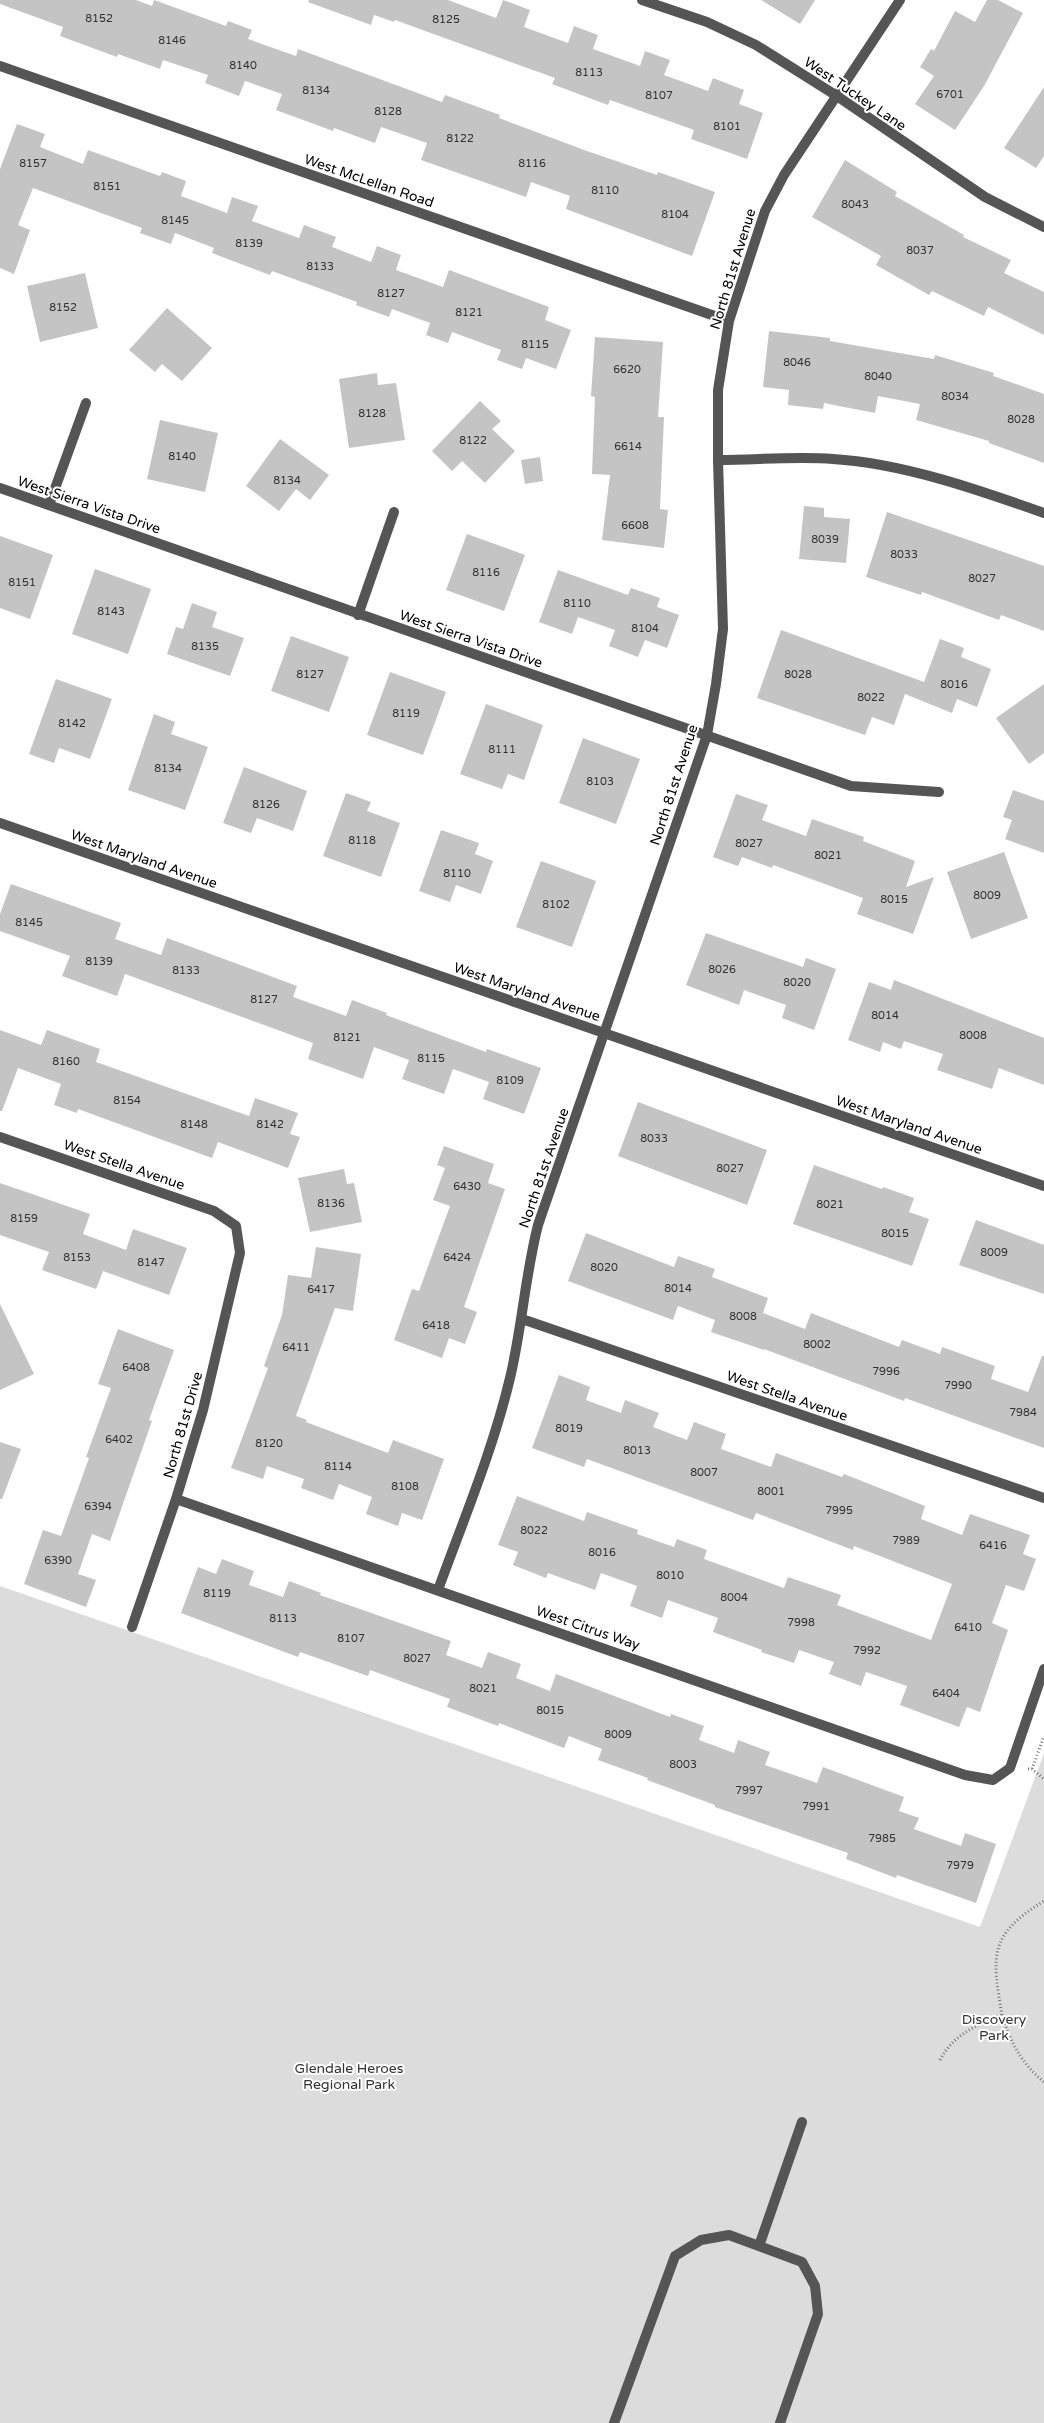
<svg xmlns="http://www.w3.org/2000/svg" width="1044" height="2423" viewBox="0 0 1044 2423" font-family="'Varela Round',sans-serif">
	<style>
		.green { fill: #dcdcdc }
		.building { fill: #c4c4c4 }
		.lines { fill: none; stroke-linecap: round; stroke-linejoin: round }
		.path { stroke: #777; stroke-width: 3; stroke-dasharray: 1 2.5; stroke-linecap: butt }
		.lane { stroke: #555; stroke-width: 10 }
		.street { stroke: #555; stroke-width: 10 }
		.labels { text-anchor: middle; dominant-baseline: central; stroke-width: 4; stroke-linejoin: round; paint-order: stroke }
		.number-label { font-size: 11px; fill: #313131 }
		.street-label { font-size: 14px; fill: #000; stroke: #fff }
		.park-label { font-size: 14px; fill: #333; stroke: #fff }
	</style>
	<rect width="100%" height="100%" fill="#fff"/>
	<path class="green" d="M 0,1586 L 980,1927 L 1044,1753 L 1044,2423 L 0,2423 Z"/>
	<path class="building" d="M 0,0 L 136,0 L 152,6 L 154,0 L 226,26 L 228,21 L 252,30 L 248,39 L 296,56 L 298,49 L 442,102 L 445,95 L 500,115 L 499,118 L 587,151 L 657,175 L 658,172 L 715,192 L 692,256 L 566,209 L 570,196 L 531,182 L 526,197 L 421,160 L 427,143 L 381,127 L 375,143 L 334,128 L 333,131 L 276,110 L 282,94 L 245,81 L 239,96 L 205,83 L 208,75 L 163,60 L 160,69 L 118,54 L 117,57 L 60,36 L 63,27 L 0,4 Z
		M 309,0 L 448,0 L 496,18 L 503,0 L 530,10 L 524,27 L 568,43 L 574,26 L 598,35 L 593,49 L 640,66 L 645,51 L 670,60 L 664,75 L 708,91 L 713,78 L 744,90 L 739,104 L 763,113 L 747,159 L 691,139 L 694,130 L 610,100 L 608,105 L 552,84 L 555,78 L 395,20 L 394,22 L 374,15 L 371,25 L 308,2 Z
		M 761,0 L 815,0 L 800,24 Z
		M 987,0 L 998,0 L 1023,13 L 984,86 L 955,130 L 915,104 L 934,76 L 920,67 L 931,49 L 934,51 L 955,11 L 975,22 Z
		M 1044,87 L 1044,156 L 1036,168 L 1004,148 Z
		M 17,124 L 45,134 L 40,147 L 83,164 L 88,150 L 160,176 L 162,172 L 186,181 L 181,196 L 227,213 L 232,197 L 258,206 L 252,221 L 299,238 L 304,225 L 336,237 L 332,247 L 371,262 L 377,246 L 401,255 L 396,270 L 443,287 L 449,270 L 549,307 L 545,320 L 571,330 L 556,369 L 526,358 L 522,369 L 497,360 L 501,350 L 452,332 L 448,343 L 426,335 L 430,323 L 392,309 L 389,317 L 356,305 L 357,302 L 272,271 L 270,275 L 212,253 L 214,248 L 175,233 L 171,244 L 140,233 L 142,228 L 33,188 L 18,225 L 30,230 L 14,274 L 0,268 L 0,169 Z
		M 845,160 L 897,192 L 895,196 L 964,235 L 963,237 L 1011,260 L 1004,273 L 1044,292 L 1044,335 L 988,307 L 984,316 L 932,291 L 929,295 L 876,265 L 881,256 L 812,217 Z
		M 85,273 L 98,328 L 40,342 L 27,286 Z
		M 167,308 L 212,348 L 182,381 L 162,364 L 155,372 L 129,350 Z
		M 769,331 L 830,338 L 830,341 L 934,359 L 935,355 L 994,373 L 993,376 L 1044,394 L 1044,463 L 989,443 L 989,441 L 916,420 L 920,404 L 878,396 L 875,413 L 824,403 L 823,409 L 788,405 L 789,390 L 763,387 Z
		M 595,337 L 663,342 L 658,417 L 664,417 L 660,509 L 668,510 L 664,548 L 602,540 L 610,475 L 592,474 L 595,397 L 591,396 Z
		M 377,373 L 378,385 L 396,383 L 405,440 L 349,448 L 339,379 Z
		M 480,401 L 501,421 L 492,429 L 515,451 L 485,483 L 462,461 L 452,471 L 432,451 Z
		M 160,420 L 218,433 L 205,492 L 147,479 Z
		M 280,439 L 329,475 L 310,500 L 296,489 L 279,511 L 246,486 Z
		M 540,457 L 543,481 L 525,484 L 521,460 Z
		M 804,506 L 824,508 L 824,517 L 850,519 L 846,563 L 799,559 Z
		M 887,512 L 1044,566 L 1044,631 L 1001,615 L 999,620 L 922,592 L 921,595 L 866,577 Z
		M 467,534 L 525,555 L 504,611 L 446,590 Z
		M 0,536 L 53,555 L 30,619 L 0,608 Z
		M 95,569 L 151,589 L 128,654 L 72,634 Z
		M 558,570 L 628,595 L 631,588 L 660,598 L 657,607 L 679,615 L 667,648 L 645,640 L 638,657 L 609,646 L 615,630 L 578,617 L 572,634 L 539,622 Z
		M 192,603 L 217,612 L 212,627 L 244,638 L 230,676 L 167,654 L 176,627 L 183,629 Z
		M 781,630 L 924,682 L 940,639 L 964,648 L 961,657 L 991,669 L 977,707 L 957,699 L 952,713 L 905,694 L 894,725 L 872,717 L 865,735 L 757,698 Z
		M 291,636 L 349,657 L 329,712 L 271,691 Z
		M 390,672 L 446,692 L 423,755 L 367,735 Z
		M 56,679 L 112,699 L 90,759 L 59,748 L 54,763 L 29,754 Z
		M 1044,684 L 1044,753 L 1029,764 L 996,718 Z
		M 486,704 L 543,725 L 524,780 L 508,774 L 502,789 L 460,774 Z
		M 154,714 L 175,722 L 171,734 L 208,747 L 185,810 L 128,790 Z
		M 583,738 L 640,759 L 616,824 L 559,803 Z
		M 244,767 L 307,791 L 293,831 L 257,818 L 251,833 L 223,823 Z
		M 1013,790 L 1044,801 L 1044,853 L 1005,839 L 1012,820 L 1003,817 Z
		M 346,793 L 371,802 L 367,811 L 400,823 L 381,877 L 323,856 Z
		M 736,794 L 768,805 L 762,820 L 806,836 L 812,819 L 864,837 L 863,841 L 915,861 L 906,887 L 934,877 L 913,934 L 857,914 L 863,898 L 773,865 L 772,868 L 742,857 L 738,866 L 713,857 Z
		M 441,830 L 479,843 L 475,854 L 493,861 L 481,894 L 456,885 L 450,902 L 419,891 Z
		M 1004,852 L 1028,918 L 971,939 L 947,872 Z
		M 541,861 L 596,881 L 572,947 L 516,927 Z
		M 11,884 L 121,923 L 115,939 L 161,955 L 167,938 L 297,986 L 293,997 L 346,1016 L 352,1000 L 387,1013 L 386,1015 L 486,1052 L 487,1049 L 541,1068 L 524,1114 L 483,1099 L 489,1082 L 453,1069 L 444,1094 L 402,1079 L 409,1060 L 374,1047 L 363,1079 L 308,1059 L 313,1043 L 125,974 L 117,996 L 62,976 L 70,956 L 0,931 L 0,914 Z
		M 706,933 L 803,967 L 806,958 L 836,969 L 814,1030 L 782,1018 L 786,1005 L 744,990 L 739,1005 L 686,985 Z
		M 894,980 L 1044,1038 L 1044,1085 L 999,1068 L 992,1089 L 937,1070 L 943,1054 L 904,1041 L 901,1049 L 883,1042 L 880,1052 L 848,1040 L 869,982 L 891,990 Z
		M 0,1030 L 41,1045 L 47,1030 L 100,1049 L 96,1062 L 249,1116 L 255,1098 L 298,1113 L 290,1134 L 300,1137 L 288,1168 L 218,1142 L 212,1158 L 78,1109 L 77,1113 L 54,1105 L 61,1084 L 18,1068 L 2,1111 L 0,1111 Z
		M 638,1102 L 767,1150 L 747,1205 L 618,1156 Z
		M 444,1146 L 494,1164 L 488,1183 L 505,1189 L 464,1307 L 477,1312 L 465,1344 L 449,1338 L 442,1358 L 394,1340 L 412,1289 L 419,1291 L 450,1206 L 433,1200 L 445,1168 L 437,1165 Z
		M 814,1165 L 882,1189 L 883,1187 L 914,1198 L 909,1212 L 929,1219 L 912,1266 L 793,1224 Z
		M 344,1169 L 347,1184 L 354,1183 L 362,1222 L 310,1232 L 298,1178 Z
		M 0,1183 L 90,1214 L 83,1234 L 126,1250 L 133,1229 L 187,1248 L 169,1295 L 103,1271 L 96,1289 L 42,1270 L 49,1252 L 0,1235 Z
		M 976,1220 L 1044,1245 L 1044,1294 L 959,1265 Z
		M 586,1233 L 674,1267 L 678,1256 L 715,1269 L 712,1277 L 768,1298 L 763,1313 L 805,1329 L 811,1313 L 899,1347 L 902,1340 L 940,1354 L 942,1347 L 995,1366 L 991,1379 L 1028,1392 L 1042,1356 L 1044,1356 L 1044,1448 L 905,1398 L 904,1401 L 764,1349 L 764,1350 L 711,1332 L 715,1320 L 678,1306 L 673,1320 L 568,1281 Z
		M 316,1247 L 361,1254 L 353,1311 L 335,1308 L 296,1416 L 307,1420 L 306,1422 L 388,1453 L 393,1440 L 444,1459 L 422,1520 L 402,1513 L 398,1526 L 366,1514 L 372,1497 L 339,1484 L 333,1500 L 301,1488 L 304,1479 L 267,1466 L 263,1479 L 231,1468 L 268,1368 L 264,1366 L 282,1315 L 288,1275 L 311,1278 Z
		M 0,1304 L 34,1374 L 0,1390 Z
		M 118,1329 L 174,1350 L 149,1420 L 152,1421 L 110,1541 L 92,1534 L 78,1574 L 96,1580 L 86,1607 L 24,1584 L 43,1530 L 61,1536 L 89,1458 L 86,1457 L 111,1388 L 98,1384 Z
		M 559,1375 L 590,1387 L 586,1400 L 621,1413 L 625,1400 L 659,1413 L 653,1427 L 687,1440 L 694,1422 L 726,1434 L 721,1449 L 771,1467 L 776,1453 L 842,1477 L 844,1474 L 925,1506 L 921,1519 L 962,1535 L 970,1514 L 1030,1535 L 1023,1554 L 1036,1559 L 1024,1591 L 1006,1585 L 992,1623 L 1008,1630 L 980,1712 L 967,1707 L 959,1727 L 900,1705 L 907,1686 L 866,1672 L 861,1686 L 829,1674 L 834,1662 L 799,1650 L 794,1663 L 761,1652 L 762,1650 L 713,1632 L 718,1618 L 668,1600 L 662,1618 L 630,1606 L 637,1586 L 601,1573 L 595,1590 L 548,1573 L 546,1578 L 513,1565 L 518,1552 L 498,1545 L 517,1496 L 584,1521 L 587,1512 L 638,1530 L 637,1534 L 674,1547 L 677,1539 L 707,1550 L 704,1559 L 784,1588 L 788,1577 L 841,1595 L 837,1605 L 931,1640 L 952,1584 L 854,1546 L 853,1550 L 756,1513 L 753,1520 L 587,1459 L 584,1467 L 532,1448 Z
		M 0,1442 L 21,1449 L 2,1499 L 0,1499 Z
		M 222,1559 L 254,1571 L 249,1585 L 283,1597 L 289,1581 L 321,1593 L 320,1595 L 451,1641 L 446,1655 L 482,1668 L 488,1652 L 521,1664 L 516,1678 L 550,1691 L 556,1674 L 670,1717 L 671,1714 L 704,1726 L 699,1740 L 734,1753 L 738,1740 L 770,1752 L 765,1765 L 817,1783 L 823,1767 L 904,1797 L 899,1811 L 919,1818 L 914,1829 L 961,1846 L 965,1833 L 996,1844 L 976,1903 L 897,1875 L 896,1878 L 846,1859 L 848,1853 L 715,1807 L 715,1805 L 647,1780 L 648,1778 L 598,1760 L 602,1749 L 569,1736 L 564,1748 L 499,1723 L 498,1726 L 447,1707 L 450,1699 L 370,1670 L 368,1676 L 300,1652 L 298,1657 L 181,1613 L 198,1567 L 216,1574 Z"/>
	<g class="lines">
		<path class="path" d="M 1028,1769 L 1032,1769 L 1044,1779
			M 1032,1769 L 1044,1736
			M 1002,2015 C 992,1956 988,1935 1044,1901
			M 940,2060 C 954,2034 975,2026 1002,2015 C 1010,2042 1022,2064 1044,2082"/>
		<path class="lane" d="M 759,2246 L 802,2122
			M 614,2423 L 675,2256 L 701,2240 L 729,2235 L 802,2262 L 815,2286 L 818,2314 L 780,2423"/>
		<path class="street" d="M 642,0 L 707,22 L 756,45 L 837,96 L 985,197 L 1044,227
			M 0,66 L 729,321
			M 718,460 C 756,460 795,456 833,459 C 902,463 979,490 1044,513
			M 0,488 L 851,786 L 939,792
			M 49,505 L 86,403
			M 358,615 L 394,512
			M 0,823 L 1044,1186
			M 0,1137 L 214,1211 L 236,1226 L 240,1253 L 203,1410 L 176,1499 L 132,1627
			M 522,1319 L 1044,1498
			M 176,1499 L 965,1775 L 993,1780 L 1010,1768 L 1044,1669
			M 438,1590 C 463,1521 493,1450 510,1378 C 522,1328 525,1276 538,1225 L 707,735 L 716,684 L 723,629 L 718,460 L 718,390 L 729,321 L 765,211 L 784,175 L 900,0"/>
	</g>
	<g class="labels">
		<g class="number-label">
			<text x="99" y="18">8152</text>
			<text x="446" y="19">8125</text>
			<text x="172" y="40">8146</text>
			<text x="243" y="65">8140</text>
			<text x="589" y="72">8113</text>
			<text x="316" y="90">8134</text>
			<text x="950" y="94">6701</text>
			<text x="659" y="95">8107</text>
			<text x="388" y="111">8128</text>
			<text x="727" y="126">8101</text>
			<text x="460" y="138">8122</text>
			<text x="33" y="163">8157</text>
			<text x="532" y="163">8116</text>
			<text x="107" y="186">8151</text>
			<text x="605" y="190">8110</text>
			<text x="855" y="204">8043</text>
			<text x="675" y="214">8104</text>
			<text x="175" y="220">8145</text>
			<text x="249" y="243">8139</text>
			<text x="920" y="250">8037</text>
			<text x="320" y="266">8133</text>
			<text x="391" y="293">8127</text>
			<text x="63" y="307">8152</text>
			<text x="469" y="312">8121</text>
			<text x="535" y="344">8115</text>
			<text x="797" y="362">8046</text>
			<text x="627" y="369">6620</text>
			<text x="878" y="376">8040</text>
			<text x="955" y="396">8034</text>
			<text x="372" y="413">8128</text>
			<text x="1021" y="419">8028</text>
			<text x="473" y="440">8122</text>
			<text x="628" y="446">6614</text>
			<text x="182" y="456">8140</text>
			<text x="287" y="480">8134</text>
			<text x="635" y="525">6608</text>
			<text x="825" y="539">8039</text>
			<text x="904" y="554">8033</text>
			<text x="486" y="572">8116</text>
			<text x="982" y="578">8027</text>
			<text x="22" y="582">8151</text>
			<text x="577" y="603">8110</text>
			<text x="111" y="611">8143</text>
			<text x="645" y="628">8104</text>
			<text x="205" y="646">8135</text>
			<text x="310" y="674">8127</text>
			<text x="798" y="674">8028</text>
			<text x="954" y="684">8016</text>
			<text x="871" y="697">8022</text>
			<text x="406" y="713">8119</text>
			<text x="72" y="723">8142</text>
			<text x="502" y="749">8111</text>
			<text x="168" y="768">8134</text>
			<text x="600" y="781">8103</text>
			<text x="266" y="804">8126</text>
			<text x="362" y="840">8118</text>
			<text x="749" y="843">8027</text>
			<text x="828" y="855">8021</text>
			<text x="457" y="873">8110</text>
			<text x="987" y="895">8009</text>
			<text x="894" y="899">8015</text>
			<text x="556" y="904">8102</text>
			<text x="29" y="922">8145</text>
			<text x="99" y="961">8139</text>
			<text x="722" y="969">8026</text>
			<text x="186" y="970">8133</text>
			<text x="797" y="982">8020</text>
			<text x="264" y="999">8127</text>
			<text x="885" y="1015">8014</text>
			<text x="973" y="1035">8008</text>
			<text x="347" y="1037">8121</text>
			<text x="431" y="1058">8115</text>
			<text x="66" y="1061">8160</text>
			<text x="510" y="1080">8109</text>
			<text x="127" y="1100">8154</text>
			<text x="194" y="1124">8148</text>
			<text x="270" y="1124">8142</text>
			<text x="654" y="1138">8033</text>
			<text x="730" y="1168">8027</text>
			<text x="467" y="1186">6430</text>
			<text x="331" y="1203">8136</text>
			<text x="830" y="1204">8021</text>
			<text x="24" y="1218">8159</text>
			<text x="895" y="1233">8015</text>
			<text x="994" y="1252">8009</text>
			<text x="77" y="1257">8153</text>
			<text x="457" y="1257">6424</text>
			<text x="151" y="1262">8147</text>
			<text x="604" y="1267">8020</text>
			<text x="678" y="1288">8014</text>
			<text x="321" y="1289">6417</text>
			<text x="743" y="1316">8008</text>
			<text x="436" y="1325">6418</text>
			<text x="817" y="1344">8002</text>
			<text x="296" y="1347">6411</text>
			<text x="136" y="1367">6408</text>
			<text x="886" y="1371">7996</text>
			<text x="958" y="1385">7990</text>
			<text x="1023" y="1412">7984</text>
			<text x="569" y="1428">8019</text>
			<text x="119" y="1439">6402</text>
			<text x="269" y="1443">8120</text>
			<text x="637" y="1450">8013</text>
			<text x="338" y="1466">8114</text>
			<text x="704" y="1472">8007</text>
			<text x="405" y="1486">8108</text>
			<text x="771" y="1491">8001</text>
			<text x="98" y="1506">6394</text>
			<text x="839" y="1510">7995</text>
			<text x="534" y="1530">8022</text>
			<text x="906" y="1540">7989</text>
			<text x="993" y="1545">6416</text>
			<text x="602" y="1552">8016</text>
			<text x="58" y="1560">6390</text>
			<text x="670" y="1575">8010</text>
			<text x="217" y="1593">8119</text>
			<text x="734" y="1597">8004</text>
			<text x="283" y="1618">8113</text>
			<text x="801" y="1622">7998</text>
			<text x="968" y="1627">6410</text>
			<text x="351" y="1638">8107</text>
			<text x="867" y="1650">7992</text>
			<text x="417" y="1658">8027</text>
			<text x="483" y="1688">8021</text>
			<text x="946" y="1693">6404</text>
			<text x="550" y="1710">8015</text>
			<text x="618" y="1734">8009</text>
			<text x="683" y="1764">8003</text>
			<text x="749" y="1790">7997</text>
			<text x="816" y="1806">7991</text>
			<text x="882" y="1838">7985</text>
			<text x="960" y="1865">7979</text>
		</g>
		<g class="street-label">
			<text transform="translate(855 94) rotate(34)">West Tuckey Lane</text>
			<text transform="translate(369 181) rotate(19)">West McLellan Road</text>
			<text transform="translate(733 269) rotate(-73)">North 81st Avenue</text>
			<text transform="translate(89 505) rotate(19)">West Sierra Vista Drive</text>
			<text transform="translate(471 639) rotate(19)">West Sierra Vista Drive</text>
			<text transform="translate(674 785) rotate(-72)">North 81st Avenue</text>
			<text transform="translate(144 859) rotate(19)">West Maryland Avenue</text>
			<text transform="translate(527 992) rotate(19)">West Maryland Avenue</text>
			<text transform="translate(909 1125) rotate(19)">West Maryland Avenue</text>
			<text transform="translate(124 1165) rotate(19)">West Stella Avenue</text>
			<text transform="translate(544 1168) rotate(-71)">North 81st Avenue</text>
			<text transform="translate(787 1396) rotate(19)">West Stella Avenue</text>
			<text transform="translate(183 1425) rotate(-74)">North 81st Drive</text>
			<text transform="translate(588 1628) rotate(19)">West Citrus Way</text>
		</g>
		<g class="park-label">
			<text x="994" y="2019">Discovery<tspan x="994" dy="16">Park</tspan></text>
			<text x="349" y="2068">Glendale Heroes<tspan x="349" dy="16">Regional Park</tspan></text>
		</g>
	</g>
</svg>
